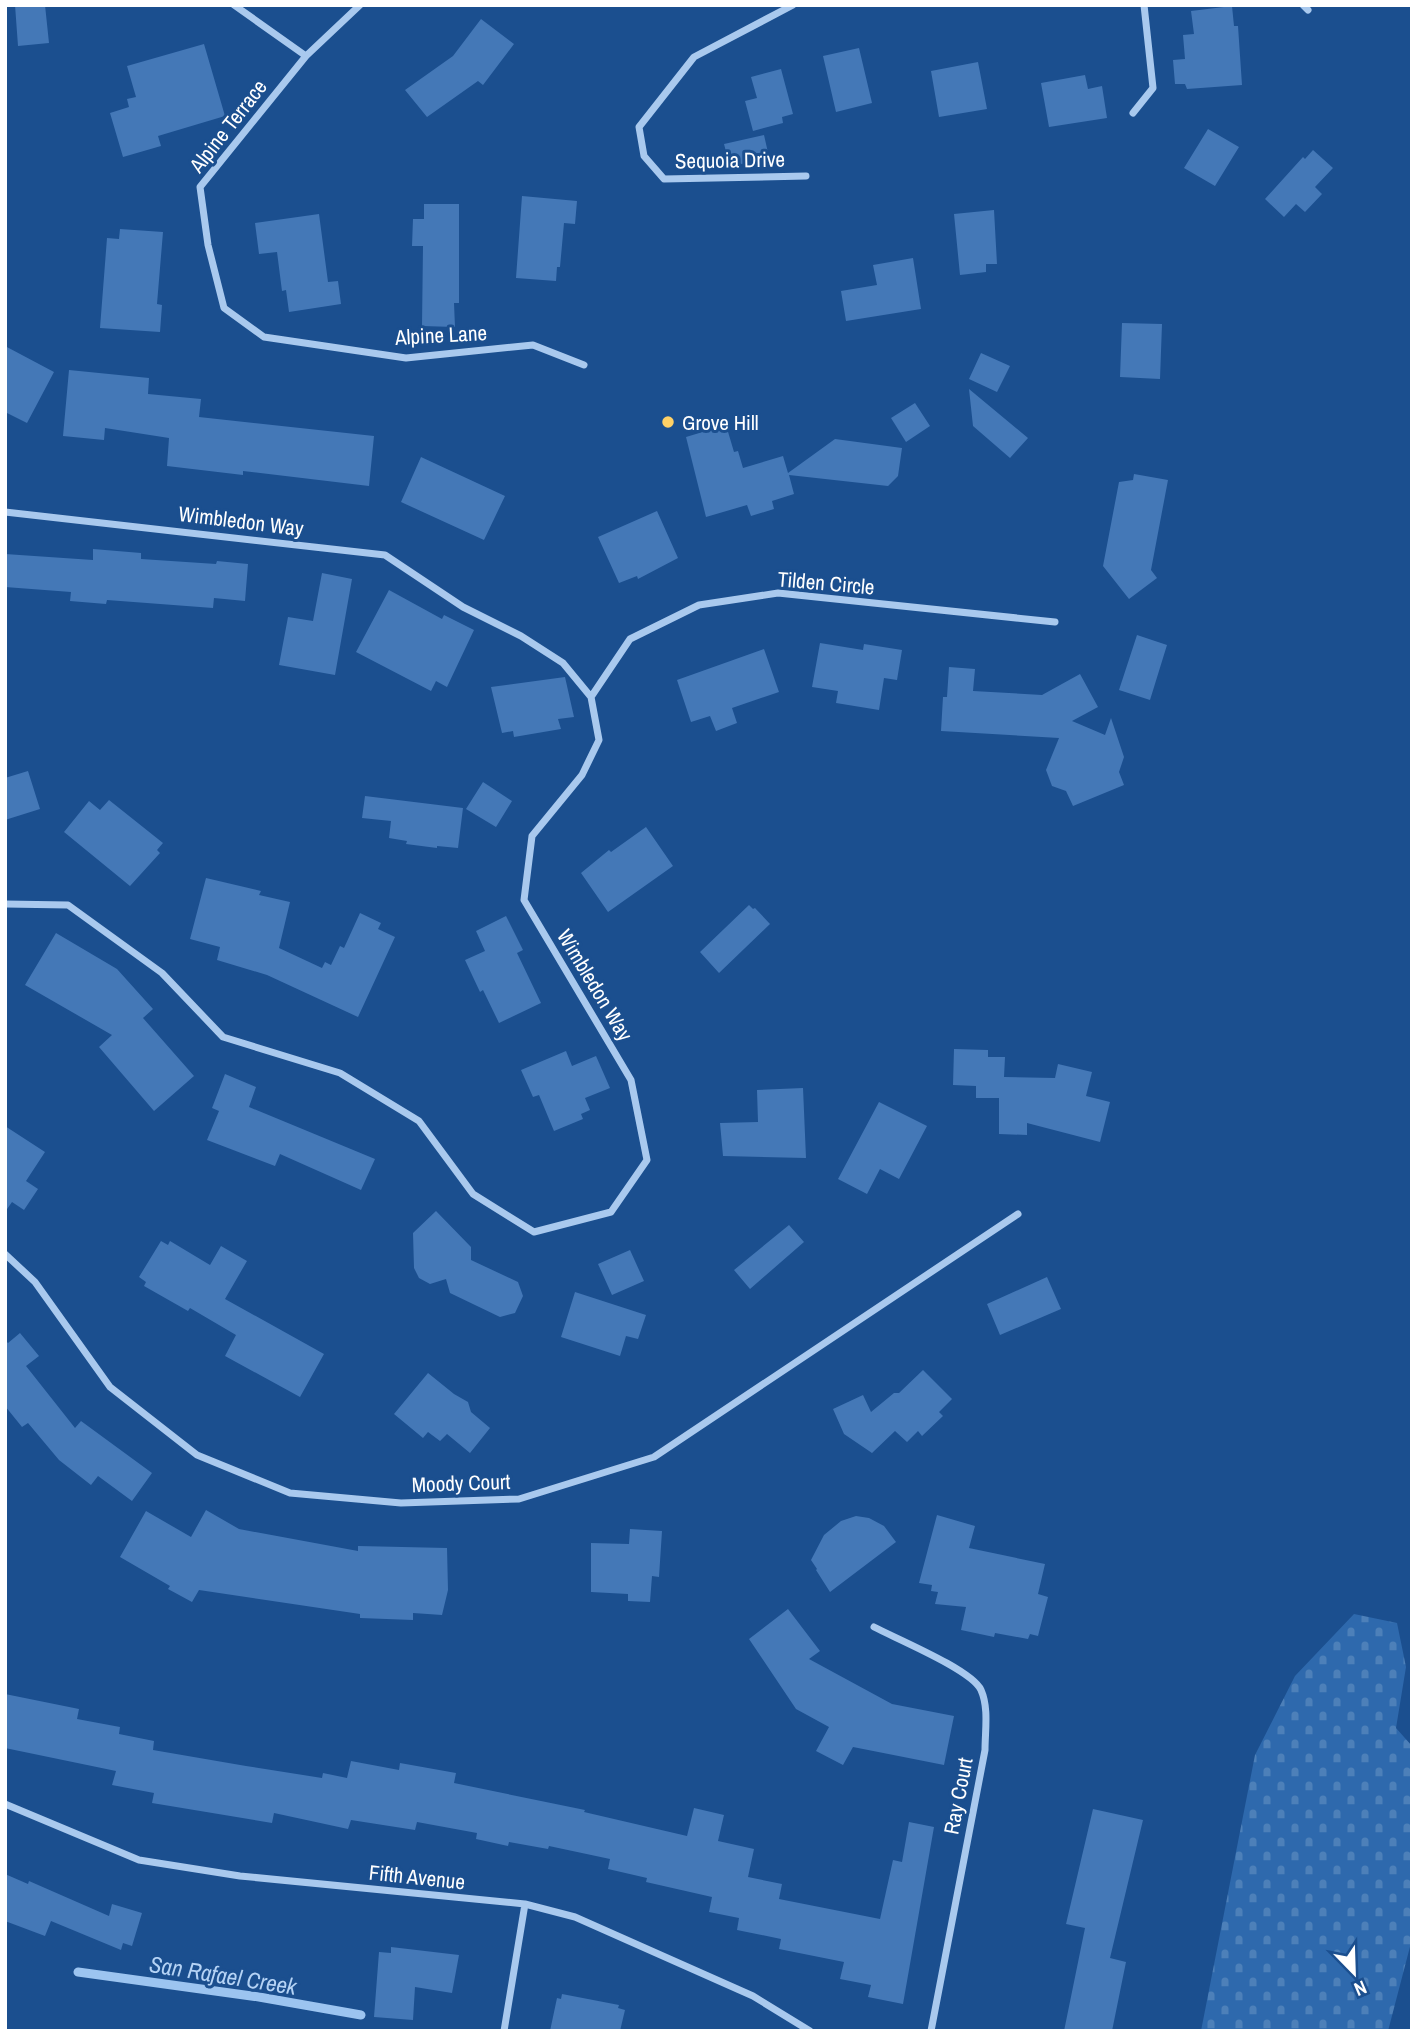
<svg xmlns="http://www.w3.org/2000/svg" width="1417" height="2036" viewBox="0 0 1417 2036" font-family="'Archivo Narrow',sans-serif">
	<style>
		.cemetery { fill: url(#cemetery-stones) }
		.lines { fill: none; stroke-linecap: round; stroke-linejoin: round }
		.stream { stroke: #9cc4f0; stroke-width: 9 }
		.building { fill: #4478b7 }
		.street { stroke: #a9c9ee; stroke-width: 7 }
		.poi-dot { fill: #ffd166; stroke: #1b4f8f; stroke-width: 2.5 }
		.labels { text-anchor: middle; dominant-baseline: central; stroke-width: 6; stroke-linejoin: round; paint-order: stroke }
		.street-label { font-size: 21px; fill: #fff; stroke: #1b4f8f }
		.poi-label { font-size: 21px; fill: #fff; stroke: #1b4f8f; text-anchor: start }
		.water-label { font-size: 23px; font-style: italic; fill: #b5d3f5; stroke: #1b4f8f }
	</style>
	<defs>
		<pattern id="cemetery-stones" width="16" height="16" patternUnits="userSpaceOnUse" patternTransform="scale(1.75)"><rect width="16" height="16" fill="#2e69ad"/><path d="M2 7V4a2 2 0 0 1 4 0v3zM10 15v-3a2 2 0 0 1 4 0v3z" fill="#4d80b9"/></pattern>
	</defs>
	<rect width="100%" height="100%" fill="#1b4f8f"/>
	<path class="cemetery" d="M 1354,1614 L 1397,1623 L 1406,1667 L 1396,1728 L 1412,1746 L 1412,1939 L 1388,2031 L 1201,2031 L 1255,1755 L 1295,1676 Z"/>
	<g class="lines">
		<path class="stream" d="M 78,1972 L 259,1997 L 361,2015"/>
	</g>
	<path class="building" d="M 15,5 L 45,5 L 49,43 L 18,46 Z
		M 1232,6 L 1234,26 L 1238,26 L 1242,85 L 1187,89 L 1185,84 L 1175,84 L 1173,60 L 1185,59 L 1183,35 L 1194,34 L 1191,11 Z
		M 481,19 L 514,44 L 483,85 L 478,81 L 427,117 L 405,90 L 453,56 Z
		M 204,44 L 225,116 L 158,136 L 161,146 L 123,157 L 110,113 L 129,107 L 127,99 L 136,97 L 127,66 Z
		M 859,48 L 872,103 L 836,112 L 823,56 Z
		M 978,62 L 987,109 L 939,117 L 931,71 Z
		M 781,69 L 793,114 L 782,117 L 783,123 L 753,131 L 745,101 L 757,98 L 751,77 Z
		M 1085,75 L 1088,89 L 1102,86 L 1107,118 L 1049,127 L 1041,83 Z
		M 1208,129 L 1239,147 L 1215,186 L 1184,168 Z
		M 764,135 L 769,157 L 730,167 L 724,144 Z
		M 1313,150 L 1333,168 L 1315,187 L 1322,194 L 1305,212 L 1296,204 L 1284,217 L 1265,199 L 1303,157 L 1305,159 Z
		M 522,196 L 577,201 L 575,224 L 564,223 L 560,267 L 557,267 L 556,281 L 516,278 Z
		M 424,204 L 459,204 L 459,303 L 454,303 L 455,327 L 422,326 L 423,246 L 412,246 L 413,219 L 424,219 Z
		M 994,210 L 997,264 L 986,264 L 986,272 L 960,275 L 954,214 Z
		M 319,214 L 328,282 L 338,281 L 341,304 L 289,312 L 286,290 L 282,291 L 277,252 L 259,254 L 255,223 Z
		M 120,229 L 163,232 L 157,304 L 162,305 L 160,332 L 100,328 L 107,238 L 119,239 Z
		M 913,258 L 921,309 L 846,321 L 841,291 L 877,285 L 873,265 Z
		M 1122,323 L 1162,324 L 1160,379 L 1120,377 Z
		M 5,346 L 54,372 L 27,423 L 5,412 Z
		M 981,353 L 1010,366 L 997,392 L 969,379 Z
		M 69,370 L 149,378 L 148,394 L 201,399 L 199,417 L 374,436 L 369,486 L 243,471 L 243,475 L 167,466 L 169,438 L 105,428 L 104,440 L 63,436 Z
		M 969,389 L 1028,438 L 1010,458 L 973,426 Z
		M 915,403 L 930,426 L 906,442 L 891,418 Z
		M 726,425 L 734,452 L 738,451 L 743,468 L 783,456 L 788,473 L 835,439 L 902,448 L 898,476 L 888,486 L 789,475 L 794,494 L 772,501 L 774,509 L 751,516 L 747,505 L 706,517 L 686,437 Z
		M 421,457 L 505,496 L 484,540 L 401,502 Z
		M 1134,474 L 1168,480 L 1151,570 L 1157,578 L 1129,599 L 1103,566 L 1119,482 L 1133,480 Z
		M 657,511 L 678,558 L 638,579 L 637,576 L 619,583 L 598,537 Z
		M 93,549 L 141,553 L 141,559 L 216,564 L 217,561 L 248,564 L 245,601 L 214,598 L 213,608 L 107,600 L 106,604 L 70,601 L 71,592 L 5,587 L 5,554 L 93,560 Z
		M 322,573 L 352,579 L 335,675 L 279,665 L 288,617 L 313,621 Z
		M 389,590 L 442,619 L 444,615 L 474,630 L 447,687 L 436,681 L 431,691 L 356,652 Z
		M 1137,635 L 1167,645 L 1150,700 L 1119,690 Z
		M 820,643 L 863,650 L 864,644 L 902,650 L 897,680 L 884,678 L 879,710 L 836,703 L 838,691 L 812,687 Z
		M 764,649 L 779,692 L 732,708 L 737,723 L 716,731 L 710,716 L 691,722 L 677,680 Z
		M 949,667 L 975,669 L 973,691 L 1042,695 L 1080,674 L 1098,707 L 1072,721 L 1105,735 L 1111,718 L 1124,757 L 1119,772 L 1124,785 L 1073,806 L 1066,791 L 1052,786 L 1046,770 L 1059,738 L 941,731 L 943,697 L 947,697 Z
		M 565,677 L 574,717 L 558,719 L 561,729 L 514,737 L 513,731 L 502,733 L 491,687 Z
		M 28,771 L 40,809 L 5,820 L 5,778 Z
		M 483,782 L 512,801 L 496,827 L 466,809 Z
		M 365,796 L 463,808 L 458,848 L 437,846 L 437,848 L 406,844 L 407,841 L 389,838 L 391,821 L 362,818 Z
		M 109,800 L 163,843 L 157,850 L 160,853 L 130,886 L 64,832 L 89,801 L 100,810 Z
		M 646,827 L 673,866 L 608,912 L 581,873 L 609,850 L 611,852 Z
		M 206,878 L 261,891 L 259,895 L 290,902 L 279,948 L 322,968 L 325,962 L 331,965 L 340,946 L 344,948 L 360,913 L 381,923 L 378,929 L 395,937 L 358,1017 L 267,975 L 217,960 L 220,947 L 190,939 Z
		M 749,905 L 753,909 L 755,908 L 770,924 L 719,973 L 700,952 Z
		M 506,916 L 523,950 L 517,953 L 541,1003 L 499,1023 L 483,990 L 480,992 L 465,960 L 485,951 L 476,931 Z
		M 56,933 L 117,969 L 153,1009 L 143,1018 L 194,1076 L 154,1111 L 99,1047 L 112,1035 L 25,985 Z
		M 954,1049 L 988,1050 L 988,1057 L 1005,1057 L 1004,1077 L 1055,1078 L 1058,1064 L 1092,1072 L 1086,1096 L 1110,1102 L 1100,1142 L 1027,1123 L 1027,1135 L 999,1134 L 999,1098 L 976,1098 L 976,1086 L 953,1085 Z
		M 566,1051 L 572,1066 L 596,1056 L 610,1088 L 585,1098 L 590,1110 L 581,1114 L 583,1119 L 554,1131 L 539,1095 L 533,1097 L 521,1070 Z
		M 225,1074 L 256,1087 L 249,1107 L 375,1159 L 361,1190 L 280,1154 L 275,1166 L 207,1140 L 219,1111 L 212,1108 Z
		M 803,1088 L 806,1158 L 723,1156 L 720,1123 L 758,1122 L 757,1090 Z
		M 879,1102 L 927,1126 L 899,1179 L 880,1169 L 867,1194 L 838,1179 Z
		M 5,1126 L 45,1152 L 26,1181 L 38,1189 L 24,1210 L 12,1202 L 5,1212 Z
		M 436,1211 L 471,1247 L 471,1260 L 518,1282 L 523,1296 L 515,1313 L 500,1317 L 450,1293 L 446,1279 L 430,1284 L 419,1278 L 414,1268 L 413,1233 Z
		M 789,1225 L 804,1242 L 750,1289 L 734,1270 Z
		M 161,1241 L 168,1245 L 170,1241 L 210,1265 L 221,1246 L 247,1261 L 225,1299 L 324,1354 L 300,1397 L 225,1356 L 236,1335 L 190,1308 L 188,1311 L 144,1286 L 146,1282 L 139,1277 Z
		M 630,1250 L 644,1281 L 612,1295 L 598,1264 Z
		M 1047,1277 L 1061,1309 L 1000,1335 L 987,1304 Z
		M 575,1292 L 646,1315 L 638,1339 L 626,1336 L 620,1356 L 561,1337 Z
		M 20,1333 L 39,1356 L 26,1366 L 75,1428 L 81,1421 L 152,1473 L 132,1501 L 98,1476 L 91,1485 L 59,1460 L 28,1423 L 22,1427 L 5,1406 L 5,1340 L 8,1343 Z
		M 923,1370 L 952,1399 L 939,1412 L 943,1416 L 922,1436 L 918,1431 L 907,1442 L 895,1431 L 872,1453 L 844,1434 L 833,1409 L 863,1395 L 871,1412 L 894,1393 L 899,1393 Z
		M 428,1373 L 454,1394 L 468,1402 L 471,1412 L 490,1428 L 470,1453 L 447,1434 L 440,1441 L 428,1432 L 423,1438 L 394,1414 Z
		M 206,1510 L 239,1529 L 358,1551 L 358,1546 L 447,1548 L 448,1590 L 442,1615 L 413,1613 L 413,1620 L 360,1618 L 360,1614 L 199,1590 L 192,1602 L 168,1589 L 170,1586 L 120,1557 L 146,1511 L 191,1537 Z
		M 937,1515 L 975,1526 L 969,1548 L 1045,1564 L 1038,1594 L 1048,1597 L 1038,1636 L 1030,1634 L 1028,1639 L 995,1633 L 994,1637 L 961,1630 L 966,1607 L 935,1604 L 938,1592 L 931,1591 L 932,1585 L 919,1583 Z
		M 856,1516 L 869,1518 L 884,1526 L 896,1542 L 830,1592 L 816,1570 L 817,1569 L 811,1560 L 824,1535 L 841,1521 Z
		M 630,1529 L 662,1531 L 659,1577 L 652,1576 L 650,1602 L 628,1601 L 628,1594 L 591,1592 L 591,1543 L 629,1544 Z
		M 788,1609 L 820,1651 L 809,1659 L 892,1704 L 954,1716 L 944,1765 L 853,1747 L 843,1765 L 816,1751 L 829,1727 L 796,1709 L 749,1639 Z
		M 5,1694 L 79,1709 L 77,1719 L 120,1727 L 119,1734 L 154,1741 L 153,1750 L 246,1766 L 322,1778 L 323,1773 L 347,1778 L 351,1761 L 399,1770 L 400,1763 L 456,1773 L 454,1783 L 585,1810 L 584,1812 L 687,1836 L 694,1808 L 724,1815 L 718,1841 L 754,1849 L 748,1877 L 782,1884 L 779,1899 L 880,1919 L 893,1860 L 902,1862 L 909,1822 L 934,1827 L 903,2004 L 868,1997 L 871,1985 L 840,1979 L 844,1962 L 779,1949 L 781,1939 L 737,1930 L 739,1918 L 709,1912 L 712,1897 L 646,1882 L 647,1878 L 608,1869 L 610,1859 L 549,1846 L 548,1849 L 509,1842 L 508,1846 L 476,1839 L 477,1833 L 417,1822 L 415,1830 L 351,1820 L 348,1829 L 274,1813 L 272,1823 L 152,1803 L 154,1793 L 112,1785 L 116,1771 L 5,1748 Z
		M 1093,1809 L 1143,1820 L 1110,1958 L 1126,1962 L 1112,2031 L 1064,2031 L 1085,1928 L 1066,1924 Z
		M 5,1874 L 28,1884 L 29,1881 L 109,1916 L 112,1904 L 142,1913 L 132,1946 L 123,1943 L 121,1950 L 51,1921 L 45,1936 L 5,1921 Z
		M 391,1947 L 459,1955 L 452,1993 L 415,1987 L 413,2020 L 374,2017 L 379,1952 L 391,1953 Z
		M 562,1994 L 619,2005 L 618,2008 L 625,2010 L 620,2031 L 550,2031 L 557,1998 L 561,1999 Z"/>
	<g class="lines">
		<path class="street" d="M 234,5 L 306,56
			M 360,5 L 306,56 L 200,187 L 208,245 L 224,308 L 264,337 L 406,358 L 533,345 L 584,365
			M 793,5 L 694,57 L 639,127 L 644,156 L 664,179 L 806,176
			M 1303,5 L 1308,10
			M 1133,113 L 1153,88 L 1144,5
			M 5,512 L 385,555 L 463,607 L 521,636 L 563,663 L 591,697 L 599,740 L 582,775 L 532,836 L 524,900 L 631,1080 L 647,1160 L 611,1212 L 534,1232 L 473,1194 L 419,1121 L 340,1073 L 223,1037 L 162,973 L 68,905 L 5,904
			M 591,697 L 630,639 L 699,605 L 778,593 L 1055,622
			M 5,1254 L 35,1282 L 110,1387 L 197,1455 L 290,1493 L 401,1503 L 519,1499 L 654,1457 L 1018,1214
			M 874,1627 C 897,1639 972,1670 981,1690 C 989,1708 985,1731 985,1750 L 931,2031
			M 5,1804 L 139,1860 L 240,1876 L 525,1904 L 575,1917 L 753,1996 L 810,2031
			M 504,2031 L 525,1904"/>
	</g>
	<circle class="poi-dot" cx="668" cy="422" r="7"/>
	<g class="labels">
		<g class="street-label">
			<text transform="translate(228 126) rotate(-52)">Alpine Terrace</text>
			<text transform="translate(730 160) rotate(-1)">Sequoia Drive</text>
			<text transform="translate(441 335) rotate(-3)">Alpine Lane</text>
			<text transform="translate(241 521) rotate(7)">Wimbledon Way</text>
			<text transform="translate(826 583) rotate(5)">Tilden Circle</text>
			<text transform="translate(595 985) rotate(59)">Wimbledon Way</text>
			<text transform="translate(461 1483) rotate(-2)">Moody Court</text>
			<text transform="translate(958 1796) rotate(-79)">Ray Court</text>
			<text transform="translate(417 1877) rotate(6)">Fifth Avenue</text>
		</g>
		<g class="poi-label">
			<text x="682" y="422">Grove Hill</text>
		</g>
		<g class="water-label">
			<text transform="translate(223 1975) rotate(9)">San Rafael Creek</text>
		</g>
	</g>
	<rect width="1417" height="2036" fill="none" stroke="#ffffff" stroke-width="14"/>
	<g transform="translate(1354 1973) rotate(157)" stroke="#1b4f8f" stroke-width="5" paint-order="stroke">
	<path d="M0-5L12 26L0 18L-12 26Z" fill="#ffffff"/>
	<text y="-10" font-size="19" font-weight="bold" text-anchor="middle" fill="#ffffff">N</text>
	</g>
</svg>
